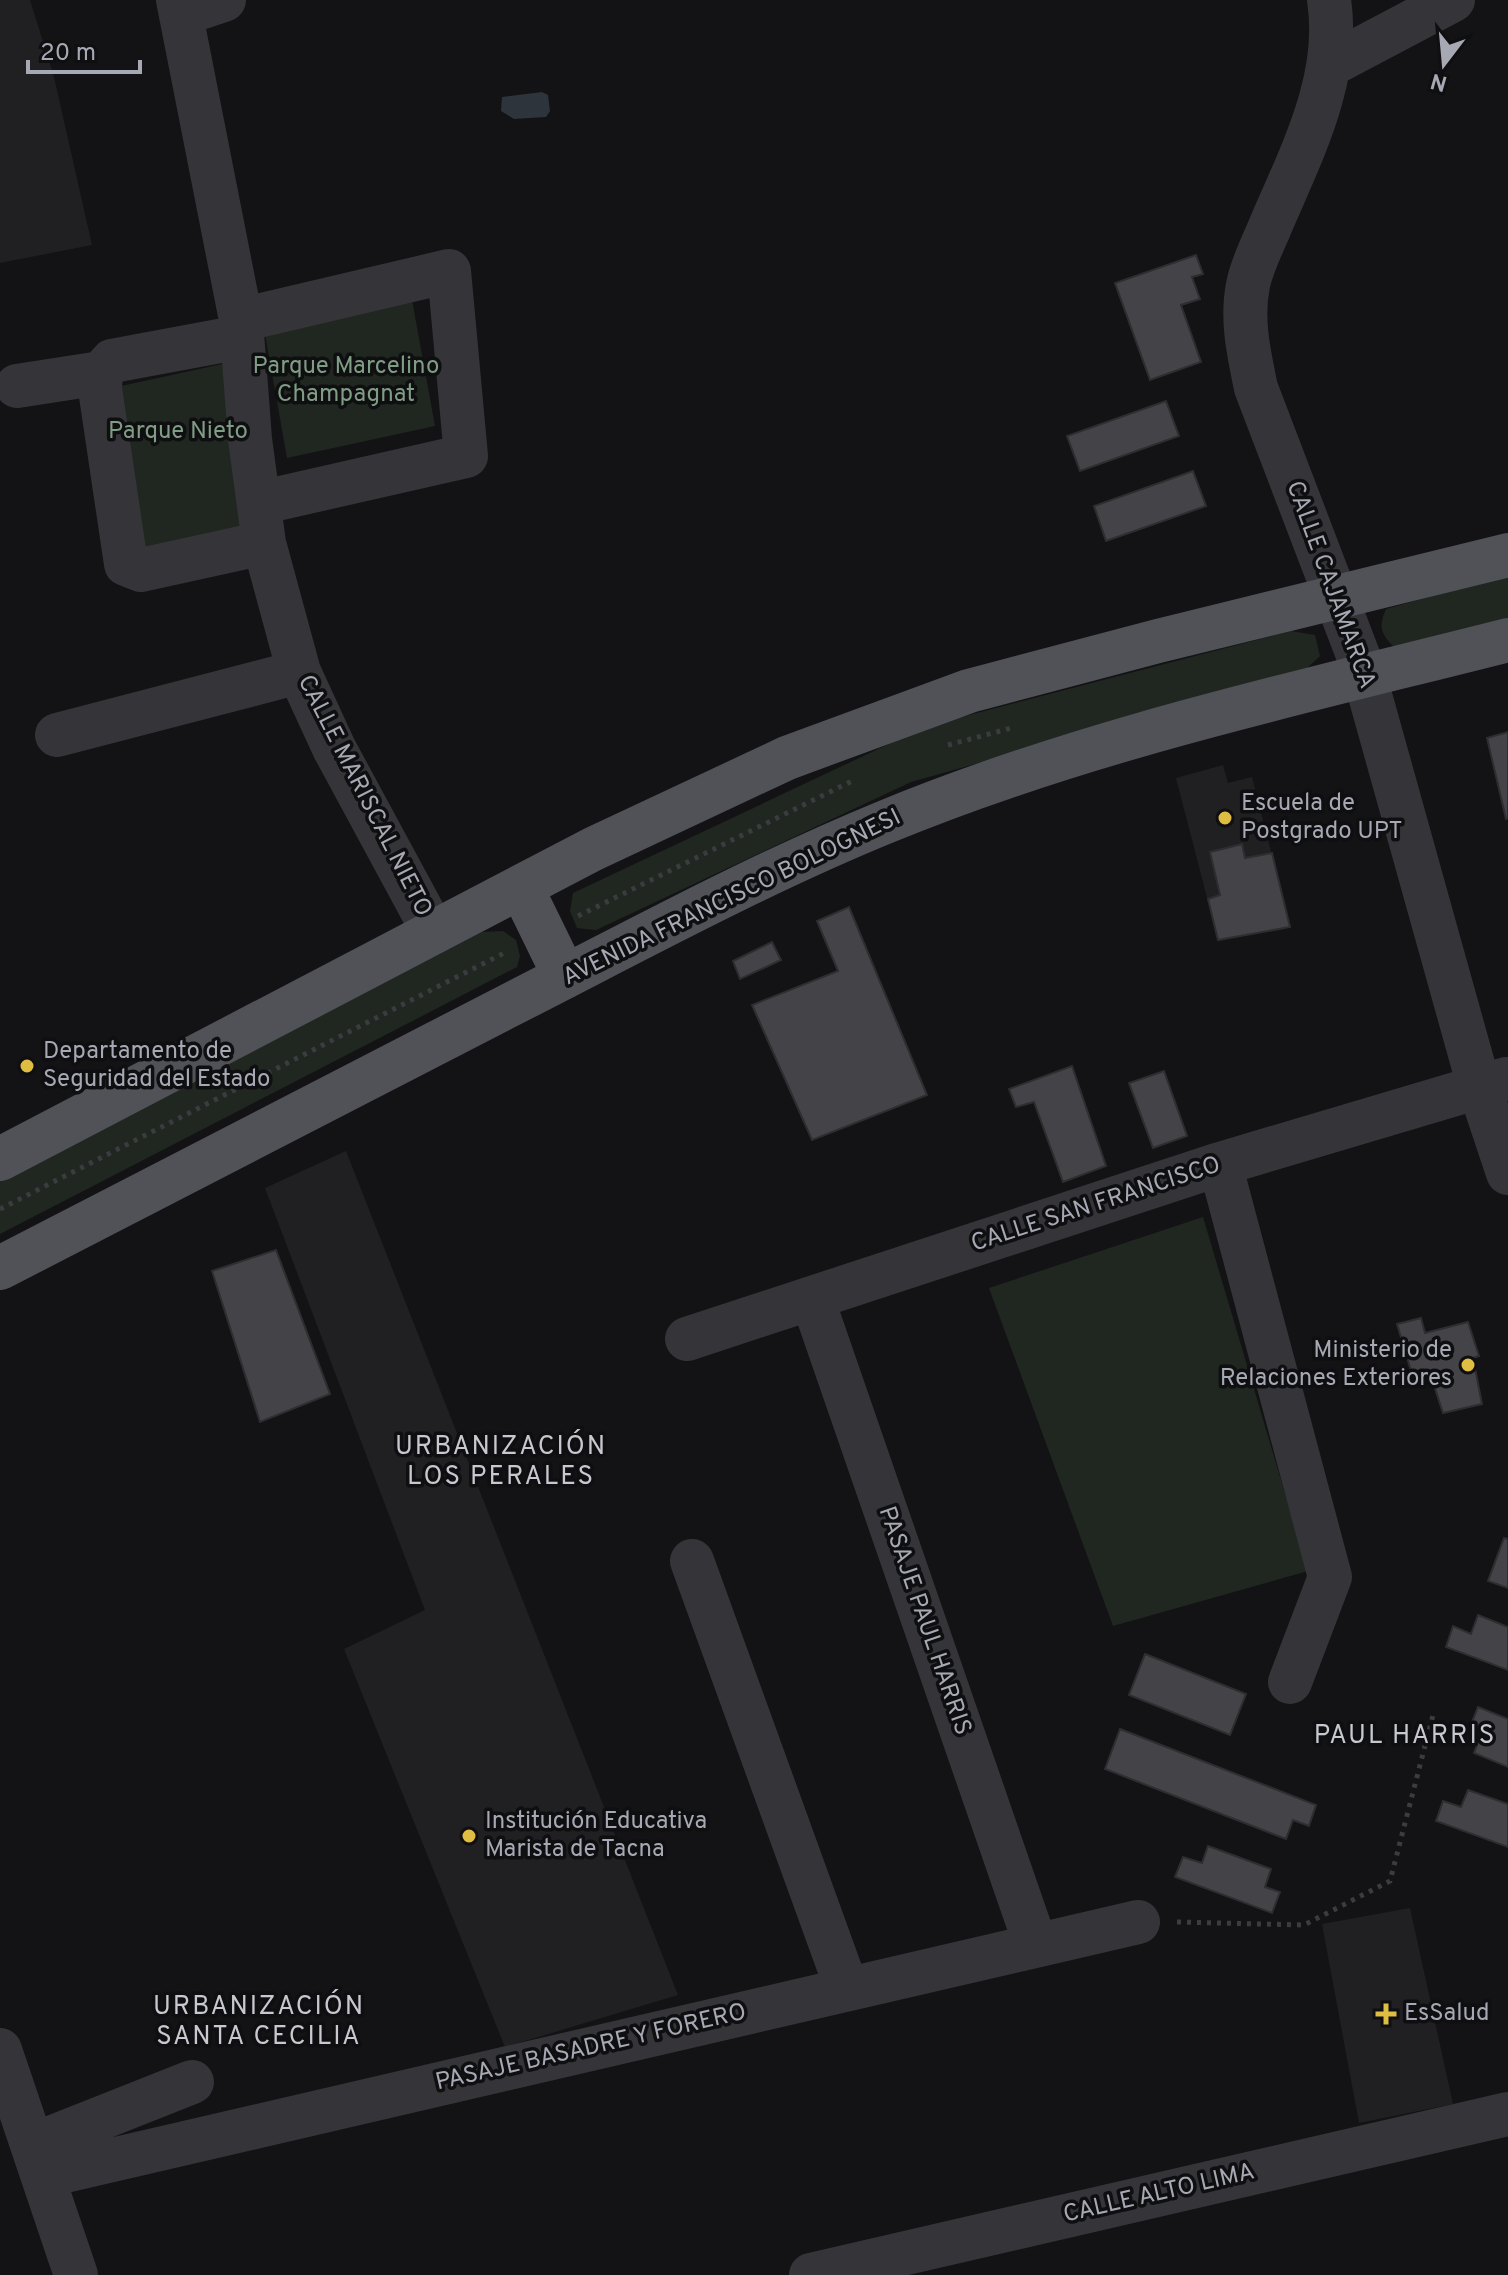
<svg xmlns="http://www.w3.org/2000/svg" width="1508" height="2275" viewBox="0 0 1508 2275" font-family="Overpass,sans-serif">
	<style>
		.built { fill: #201f22 }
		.green { fill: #202721 }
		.water { fill: #2e343c }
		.building { fill: #434348; stroke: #2e2d30; stroke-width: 2 }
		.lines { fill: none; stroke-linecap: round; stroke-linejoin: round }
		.path { stroke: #3b3c40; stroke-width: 5; stroke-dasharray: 4 6; stroke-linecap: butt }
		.minor { stroke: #353539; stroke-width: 44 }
		.major { stroke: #515258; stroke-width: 44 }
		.poi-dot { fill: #debd42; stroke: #0f0e10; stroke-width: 3 }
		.labels { text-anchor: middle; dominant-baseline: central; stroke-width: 7; stroke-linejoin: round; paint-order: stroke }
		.park-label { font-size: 24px; fill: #7f9d85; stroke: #0f0e10 }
		.street-label { font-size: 24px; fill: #a6a9b4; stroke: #0f0e10 }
		.poi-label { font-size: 24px; fill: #a6a9b4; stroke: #0f0e10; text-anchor: start }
		.neighbourhood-label { font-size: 26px; letter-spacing: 2px; fill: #c7c8d0; stroke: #0f0e10 }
	</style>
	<rect width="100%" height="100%" fill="#131315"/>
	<path class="built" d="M 0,0 L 30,0 L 54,77 L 92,245 L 0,263 Z
		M 1223,765 L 1228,783 L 1252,777 L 1290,927 L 1218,940 L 1176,778 Z
		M 346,1151 L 678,1995 L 505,2047 L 344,1649 L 425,1610 L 265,1188 Z
		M 1410,1908 L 1453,2104 L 1359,2123 L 1322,1924 Z"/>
	<path class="green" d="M 412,300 L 435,426 L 287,458 L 265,334 Z
		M 227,363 L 247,525 L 141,552 L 112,388 Z
		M 1508,575 L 1508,622 L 1394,647 C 1381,634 1378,627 1386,609 Z
		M 1291,631 L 1315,635 L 1320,656 L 1303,672 L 911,782 L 596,930 L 577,928 L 570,911 L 573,893 L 927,726 Z
		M 503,931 L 516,940 L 520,956 L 517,967 L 0,1234 L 0,1181 L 482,932 Z
		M 1203,1217 L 1308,1571 L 1113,1626 L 989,1288 Z"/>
	<path class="water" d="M 542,92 L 548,95 L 550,111 L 546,117 L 514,119 L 501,111 L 502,97 Z"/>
	<path class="building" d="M 1196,255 L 1203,274 L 1192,277 L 1200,299 L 1181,305 L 1201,362 L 1150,380 L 1115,283 Z
		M 1166,401 L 1179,436 L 1080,471 L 1067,436 Z
		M 1193,471 L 1206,506 L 1106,541 L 1094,506 Z
		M 1508,732 L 1508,818 L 1506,819 L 1487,738 Z
		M 1242,844 L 1245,858 L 1272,853 L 1290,927 L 1218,940 L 1208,899 L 1220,895 L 1210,852 Z
		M 849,907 L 927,1095 L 812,1140 L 752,1005 L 838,971 L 817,921 Z
		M 772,942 L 781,960 L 740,979 L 733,961 Z
		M 1072,1066 L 1106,1166 L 1063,1182 L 1034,1102 L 1016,1107 L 1009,1089 Z
		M 1164,1071 L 1187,1136 L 1153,1148 L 1129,1083 Z
		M 276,1250 L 330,1394 L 260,1422 L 212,1271 Z
		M 1421,1318 L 1425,1333 L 1468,1322 L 1479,1356 L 1473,1358 L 1482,1404 L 1443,1413 L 1429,1370 L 1412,1374 L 1397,1324 Z
		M 1504,1538 L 1508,1539 L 1508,1588 L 1488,1581 Z
		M 1478,1615 L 1508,1627 L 1508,1670 L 1446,1647 L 1453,1626 L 1471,1634 Z
		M 1145,1654 L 1246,1694 L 1230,1735 L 1129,1695 Z
		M 1478,1707 L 1508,1719 L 1508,1767 L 1474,1753 L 1482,1732 L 1470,1727 Z
		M 1120,1729 L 1316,1805 L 1309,1826 L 1293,1820 L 1286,1839 L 1105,1769 Z
		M 1468,1790 L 1508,1804 L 1508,1847 L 1436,1821 L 1443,1801 L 1461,1807 Z
		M 1208,1846 L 1271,1869 L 1265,1887 L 1280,1892 L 1272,1913 L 1175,1877 L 1183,1857 L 1202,1863 Z"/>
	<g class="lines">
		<path class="path" d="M 948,745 L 1015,727
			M 578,916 L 852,781
			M 0,1209 L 508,951
			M 1177,1922 L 1304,1925 L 1390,1881 L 1433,1715"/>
		<path class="minor" d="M 178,0 L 241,320 L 250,439 L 264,543 L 299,672 L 334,748 L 433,931
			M 1329,0 C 1341,78 1302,152 1272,222 C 1264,242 1252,264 1248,285 C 1241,320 1249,354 1256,388 L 1361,663 L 1479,1086 L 1508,1173
			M 182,14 L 224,0
			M 1330,65 L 1453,0
			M 241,320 L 449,271 L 466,456 L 259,503
			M 241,337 L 112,361 L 101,373 L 100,389 L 126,564 L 141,570 L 264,543
			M 17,386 L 101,373
			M 57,735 L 299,672
			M 1220,1164 L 1330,1577 L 1290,1682
			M 812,1298 L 1035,1943
			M 687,1339 L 1220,1164 L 1506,1079
			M 692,1561 L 847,1989
			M 0,2050 L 76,2275
			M 33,2145 L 192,2082
			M 43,2176 L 1138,1922
			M 811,2275 L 1508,2114"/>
		<path class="major" d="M 521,887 L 565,977
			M 0,1159 L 593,849 L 787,758 L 969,691 L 1158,641 L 1508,555
			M 0,1268 C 169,1181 337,1094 506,1007 C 630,944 754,876 883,823 C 1083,740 1299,693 1508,640"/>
	</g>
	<g class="poi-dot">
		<circle cx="1225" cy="818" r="8"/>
		<circle cx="27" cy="1066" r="8"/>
		<circle cx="1468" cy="1365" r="8"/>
		<circle cx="469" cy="1836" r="8"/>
		<path d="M1382 2002h8v8h8v8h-8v8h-8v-8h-8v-8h8z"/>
	</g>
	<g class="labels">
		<g class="park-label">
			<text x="346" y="367">Parque Marcelino<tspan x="346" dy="28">Champagnat</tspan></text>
			<text x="178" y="432">Parque Nieto</text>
		</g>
		<g class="street-label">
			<text transform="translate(1330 585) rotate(70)">CALLE CAJAMARCA</text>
			<text transform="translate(364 796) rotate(63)">CALLE MARISCAL NIETO</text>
			<text transform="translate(732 898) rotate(-26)">AVENIDA FRANCISCO BOLOGNESI</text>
			<text transform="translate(1096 1205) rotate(-18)">CALLE SAN FRANCISCO</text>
			<text transform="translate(924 1621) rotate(71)">PASAJE PAUL HARRIS</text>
			<text transform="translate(591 2048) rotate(-13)">PASAJE BASADRE Y FORERO</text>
			<text transform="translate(1159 2194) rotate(-13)">CALLE ALTO LIMA</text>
		</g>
		<g class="poi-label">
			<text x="1241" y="804">Escuela de<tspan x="1241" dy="28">Postgrado UPT</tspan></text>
			<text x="43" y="1052">Departamento de<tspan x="43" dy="28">Seguridad del Estado</tspan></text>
			<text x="1452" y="1351" text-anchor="end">Ministerio de<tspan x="1452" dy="28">Relaciones Exteriores</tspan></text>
			<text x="485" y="1822">Institución Educativa<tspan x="485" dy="28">Marista de Tacna</tspan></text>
			<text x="1404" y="2014">EsSalud</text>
		</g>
		<g class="neighbourhood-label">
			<text x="501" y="1447">URBANIZACIÓN<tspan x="501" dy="30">LOS PERALES</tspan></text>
			<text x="1405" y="1736">PAUL HARRIS</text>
			<text x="259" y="2007">URBANIZACIÓN<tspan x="259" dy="30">SANTA CECILIA</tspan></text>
		</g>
	</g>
	<g transform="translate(1444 64) rotate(196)" stroke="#0f0e10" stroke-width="6" paint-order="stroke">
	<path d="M0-6L14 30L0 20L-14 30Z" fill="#a6a9b4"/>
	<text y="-12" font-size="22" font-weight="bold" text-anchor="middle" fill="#a6a9b4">N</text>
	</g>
	<path d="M28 60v12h112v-12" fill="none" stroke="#a6a9b4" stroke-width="4"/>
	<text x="40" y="60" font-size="24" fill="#a6a9b4" stroke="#0f0e10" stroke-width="6" paint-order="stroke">20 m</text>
</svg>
